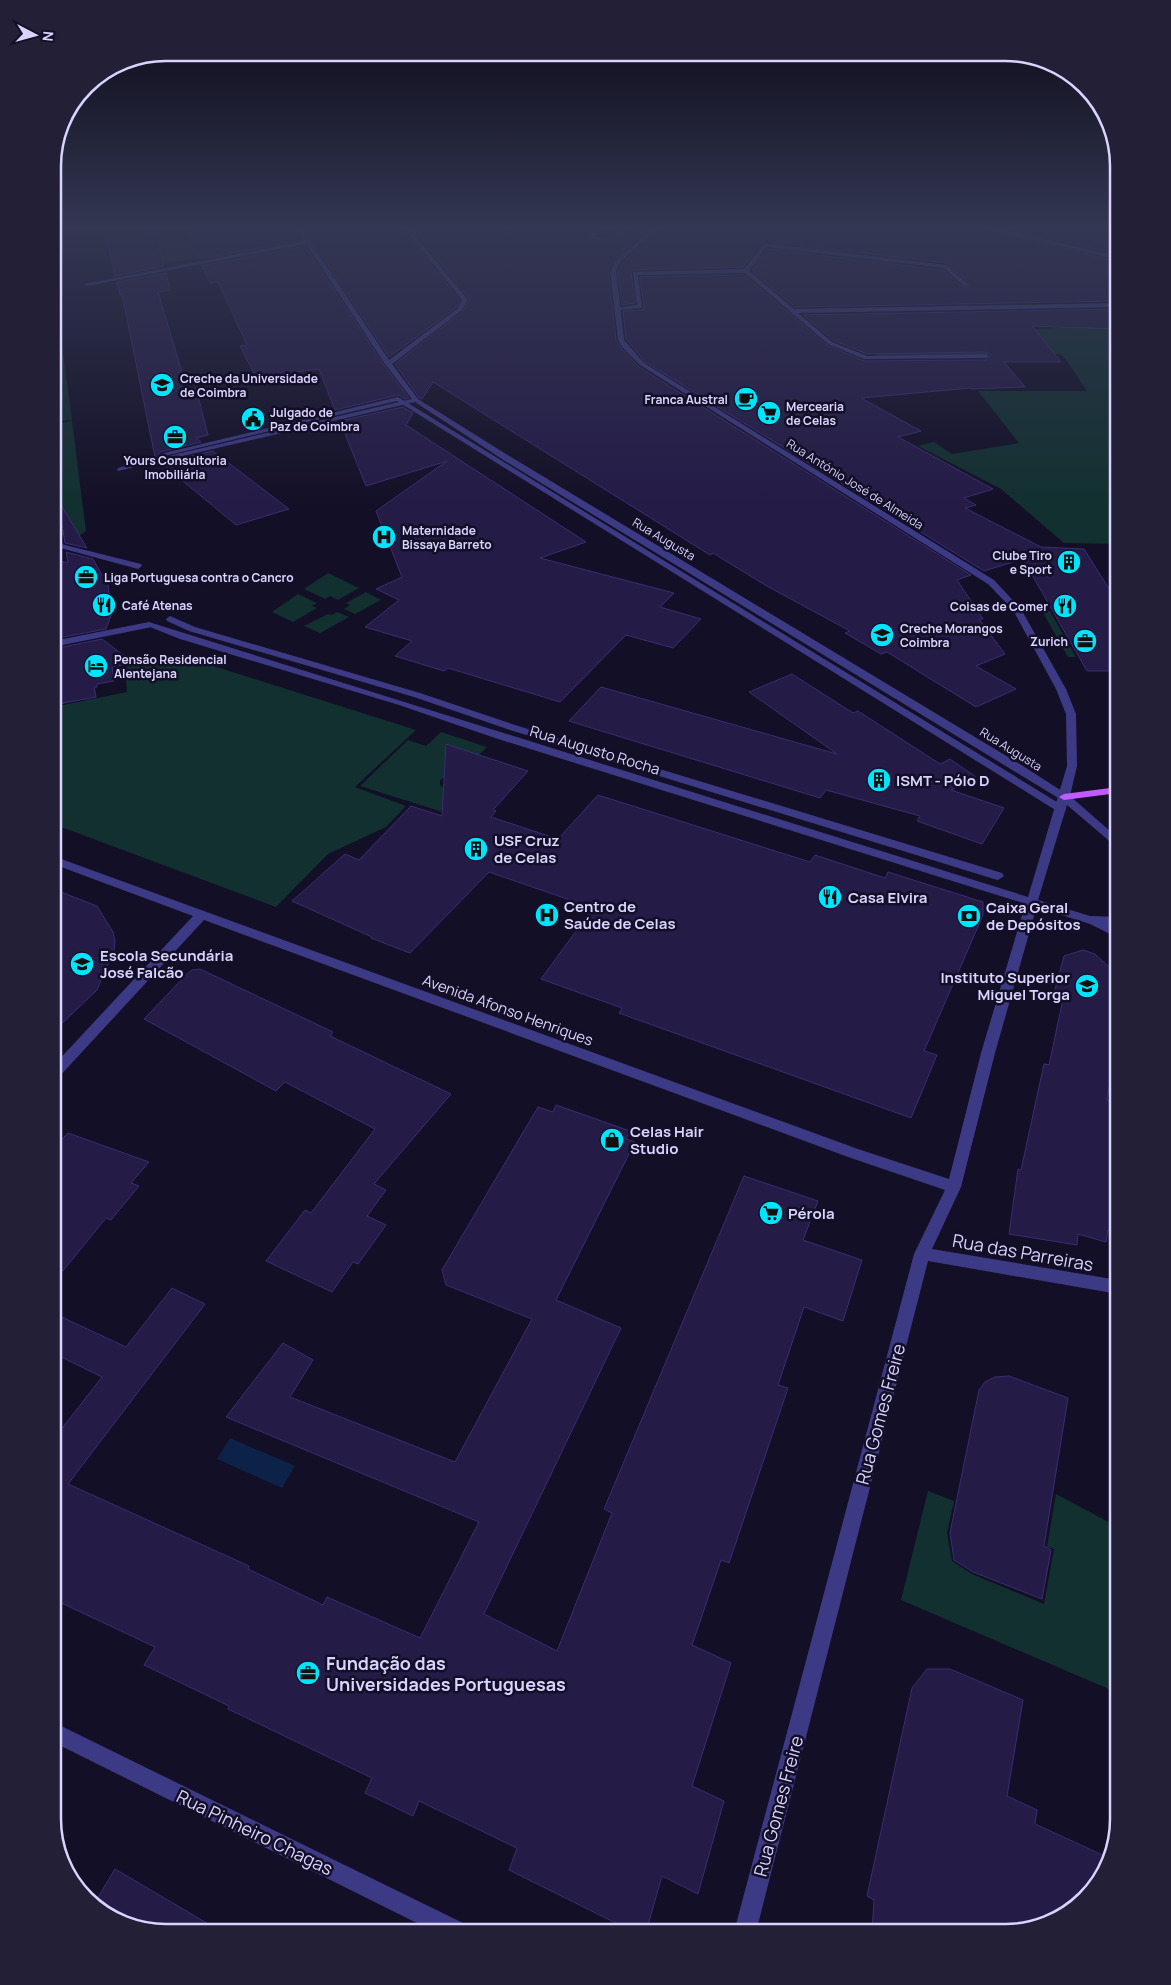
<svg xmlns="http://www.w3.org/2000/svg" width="1171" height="1985" viewBox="0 0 1171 1985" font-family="Manrope,sans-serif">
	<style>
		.green { fill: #12302f }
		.water { fill: #0c2248 }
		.building { fill: #241b47; stroke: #3b2d73 }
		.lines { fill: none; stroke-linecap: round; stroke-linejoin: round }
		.service { fill: #3d3a85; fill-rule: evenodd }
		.minor { fill: #3d3a85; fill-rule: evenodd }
		.tertiary { fill: #3d3a85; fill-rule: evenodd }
		.primary { fill: #c25bff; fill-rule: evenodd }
		.labels { text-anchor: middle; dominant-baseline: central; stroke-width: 5; stroke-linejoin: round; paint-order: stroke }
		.far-poi-label { font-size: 12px; font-weight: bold; fill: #d9d4ff; stroke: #130f26; text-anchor: start }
		.far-street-label { font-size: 12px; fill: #d9d4ff; stroke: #130f26 }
		.street-label { font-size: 15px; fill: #d9d4ff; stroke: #130f26 }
		.poi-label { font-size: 15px; font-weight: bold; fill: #d9d4ff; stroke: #130f26; text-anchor: start }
		.near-street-label { font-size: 18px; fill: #d9d4ff; stroke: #130f26 }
		.near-poi-label { font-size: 18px; font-weight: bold; fill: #d9d4ff; stroke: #130f26; text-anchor: start }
		.rim { fill: none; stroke: #d9d4ff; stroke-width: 2.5 }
	</style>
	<rect width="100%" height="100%" fill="#130f26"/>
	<path class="green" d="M 226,230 L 192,245 L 204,257 L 126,269 L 127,244 L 124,238 L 170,232 L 172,236 Z
		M 53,278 L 72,420 L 53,422 Z
		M 1106,325 L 1118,354 L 1118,544 L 1064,543 L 1001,489 L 918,446 L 934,442 L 952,454 L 1019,443 L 978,391 L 1087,391 L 1062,354 L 880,356 L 840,342 Z
		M 72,421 L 86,531 L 75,539 L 53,533 L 53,424 Z
		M 328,573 L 359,588 L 338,600 L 330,596 L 325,599 L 304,589 Z
		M 366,592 L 381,600 L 355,614 L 344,609 L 350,605 L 346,603 Z
		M 298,594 L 317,603 L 312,606 L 317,608 L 293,622 L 272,612 Z
		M 1042,611 L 1050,611 L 1076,657 L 1068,657 Z
		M 337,612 L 349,617 L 320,633 L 304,626 L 328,614 L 332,615 Z
		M 185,657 L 416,730 L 355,787 L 406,806 L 386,827 L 328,854 L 276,907 L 53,824 L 53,707 L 127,692 L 125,667 Z
		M 441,732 L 487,747 L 458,775 L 445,777 L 440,780 L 440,785 L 445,789 L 443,792 L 476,802 L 462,818 L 360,786 L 408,740 L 426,746 Z
		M 928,1491 L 954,1501 L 947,1533 L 952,1561 L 972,1574 L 1044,1604 L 1054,1549 L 1047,1547 L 1056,1494 L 1118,1527 L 1118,1693 L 901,1600 Z"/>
	<path class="water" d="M 230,1438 L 295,1466 L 282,1488 L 217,1459 Z"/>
	<path class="building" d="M 185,228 L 294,228 L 301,240 L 200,259 Z
		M 303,228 L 402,228 L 460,300 L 456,308 L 389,357 Z
		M 412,228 L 594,228 L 586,240 L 613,243 L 629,228 L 650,228 L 615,259 L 608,270 L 616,340 L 621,348 L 639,367 L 971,575 L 957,580 L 983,619 L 979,619 L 1005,654 L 976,666 L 1016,689 L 976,707 L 887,652 L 881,654 L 845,633 L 850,631 L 765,585 L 713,553 L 710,555 L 433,382 L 422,399 L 419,398 L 395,364 L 462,312 L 470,300 Z
		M 660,228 L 983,228 L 1118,262 L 1118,301 L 795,307 L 752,271 L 767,249 L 943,270 L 963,287 L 971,285 L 946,263 L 765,241 L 743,267 L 633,270 L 631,272 L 635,303 L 622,305 L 618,271 L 622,263 Z
		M 1005,228 L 1118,228 L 1118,254 Z
		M 156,234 L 164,266 L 115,276 L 107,240 Z
		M 305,246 L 384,365 L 409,398 L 405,399 L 398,395 L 335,410 L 319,369 L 256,377 L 240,346 L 247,345 L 218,282 L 210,283 L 202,266 Z
		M 166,273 L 170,290 L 158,292 L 187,389 L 196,388 L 208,435 L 196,438 L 201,442 L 160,452 L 158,455 L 160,456 L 155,457 L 122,294 L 120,295 L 117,282 Z
		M 744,275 L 827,345 L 864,361 L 986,360 L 991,355 L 986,352 L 867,354 L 833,340 L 803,315 L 1118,309 L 1118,329 L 1032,326 L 1061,362 L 1004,362 L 1025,387 L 971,389 L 970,388 L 861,398 L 921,431 L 898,437 L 993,489 L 964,498 L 976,505 L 965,508 L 1041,547 L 1084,549 L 1118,603 L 1118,671 L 1087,671 L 1023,559 L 984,571 L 645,362 L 626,339 L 623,311 L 642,310 L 644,308 L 640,277 Z
		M 403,407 L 413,413 L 406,425 L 586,542 L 540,558 L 674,593 L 660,607 L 701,619 L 673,648 L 626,635 L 560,702 L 448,668 L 444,671 L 395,656 L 412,641 L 365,627 L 399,600 L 376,589 L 402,577 L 376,511 L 447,461 L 366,486 L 340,421 Z
		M 213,451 L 289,509 L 236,525 L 161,463 Z
		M 61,505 L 87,548 L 65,543 L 59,506 Z
		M 66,552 L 93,559 L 102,575 L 107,578 L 112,613 L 106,629 L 53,639 L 53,559 L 68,563 Z
		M 102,639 L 134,663 L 112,667 L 114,681 L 97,684 L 97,687 L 94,687 L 96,697 L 53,705 L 53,649 Z
		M 792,674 L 853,713 L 858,711 L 940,764 L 950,759 L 976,777 L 951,790 L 1004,808 L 982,844 L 917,821 L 920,816 L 826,790 L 820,798 L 569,721 L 601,687 L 837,754 L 749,692 Z
		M 446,744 L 528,771 L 493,810 L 496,811 L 491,817 L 558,839 L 598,795 L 810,862 L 815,855 L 885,878 L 888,872 L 983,902 L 983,915 L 924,1051 L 937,1055 L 911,1118 L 619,1013 L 622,1008 L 541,979 L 593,908 L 489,872 L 410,953 L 371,938 L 372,937 L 292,901 L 345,854 L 359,860 L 411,806 L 442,816 Z
		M 53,889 L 97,906 L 113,932 L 115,941 L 114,950 L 97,990 L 53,1032 Z
		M 1083,950 L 1095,954 L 1118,975 L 1118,1033 L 1107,1100 L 1118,1103 L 1118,1232 L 1108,1230 L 1106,1242 L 1078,1234 L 1077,1245 L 1009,1234 L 1018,1169 L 1021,1170 L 1044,1064 L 1049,1065 L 1062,1004 L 1052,1001 L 1064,956 Z
		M 200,969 L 333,1032 L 330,1036 L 451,1094 L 374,1184 L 386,1190 L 367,1216 L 386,1225 L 358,1264 L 353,1262 L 332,1292 L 266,1261 L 305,1210 L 311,1213 L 375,1129 L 285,1082 L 276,1091 L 144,1019 L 187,974 L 192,970 Z
		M 556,1105 L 630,1131 L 626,1139 L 635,1142 L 556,1300 L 621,1328 L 484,1614 L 557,1651 L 612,1513 L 604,1509 L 744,1176 L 818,1201 L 803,1240 L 862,1260 L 843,1321 L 804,1307 L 778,1385 L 788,1388 L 729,1563 L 721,1560 L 692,1645 L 731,1663 L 692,1786 L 724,1801 L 698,1894 L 662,1876 L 646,1932 L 634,1932 L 509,1870 L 517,1848 L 419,1801 L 413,1816 L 365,1793 L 372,1778 L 228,1709 L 229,1706 L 144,1665 L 155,1647 L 53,1599 L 53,1440 L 102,1377 L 53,1353 L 53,1313 L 126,1347 L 172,1288 L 205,1304 L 68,1484 L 249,1566 L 248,1569 L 323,1605 L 327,1597 L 420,1638 L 479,1522 L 226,1417 L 283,1343 L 313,1360 L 290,1397 L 455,1462 L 532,1319 L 446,1285 L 442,1270 L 538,1107 L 553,1112 Z
		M 68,1133 L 149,1162 L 131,1183 L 139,1186 L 111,1220 L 106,1218 L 53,1283 L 53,1149 Z
		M 1009,1376 L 1068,1398 L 1044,1546 L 1051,1550 L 1042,1599 L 973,1572 L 954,1560 L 950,1533 L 979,1390 L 985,1382 L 995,1377 Z
		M 927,1669 L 950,1669 L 1023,1700 L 1007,1796 L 1037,1810 L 1035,1824 L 1107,1857 L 1100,1882 L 1055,1921 L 1005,1932 L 872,1932 L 874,1900 L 867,1896 L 912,1688 Z
		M 115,1869 L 222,1932 L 159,1932 L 103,1914 L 94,1904 Z"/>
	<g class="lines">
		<path class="service" d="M 597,228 L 602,228 L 593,237 L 610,238 L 622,228 L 627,228 L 613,241 L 587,239 Z
			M 398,397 L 1065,807 L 1066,809 L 1065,811 L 1057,811 L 397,401 L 164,456 L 160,454 Z
			M 170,616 L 195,627 L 420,693 L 518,726 L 1002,873 L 1004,876 L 998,880 L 994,879 L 510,730 L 414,697 L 189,631 L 167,621 L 166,619 Z"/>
		<path class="minor" d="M 296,228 L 301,228 L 389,360 L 457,309 L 462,300 L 404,228 L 409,228 L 468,300 L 461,311 L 392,364 L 418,399 L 511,457 L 1023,766 L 1068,795 L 1069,797 L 1068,799 L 1060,799 L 505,461 L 415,402 L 118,471 L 117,469 L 121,467 L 412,399 L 385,364 L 306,244 L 87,286 L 84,284 L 304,241 Z
			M 985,228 L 995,228 L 1118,256 L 1118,260 Z
			M 765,243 L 946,265 L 969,285 L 964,286 L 944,268 L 766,247 L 749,271 L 794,309 L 1118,303 L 1118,307 L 798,313 L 832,342 L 867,356 L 986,354 L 989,356 L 986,358 L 864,359 L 828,344 L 745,273 L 638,275 L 642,308 L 617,310 L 614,308 L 637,305 L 633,272 L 744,269 Z
			M 53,542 L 141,564 L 142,566 L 138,569 L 53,546 Z
			M 149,622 L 153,625 L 152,627 L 53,647 L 53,641 Z
			M 53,856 L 858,1149 L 949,1179 L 981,1053 L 1026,902 L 1032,898 L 1036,899 L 1038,902 L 995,1053 L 961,1187 L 932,1249 L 1118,1280 L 1118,1294 L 928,1261 L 756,1932 L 734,1932 L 914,1254 L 945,1190 L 848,1157 L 204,920 L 58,1078 L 53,1079 L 53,1066 L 193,916 L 53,864 Z
			M 53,1722 L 465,1924 L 468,1932 L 435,1932 L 53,1742 Z"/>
		<path class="tertiary" d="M 653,228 L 658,228 L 620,262 L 616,271 L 624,340 L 644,363 L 994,580 L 1021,609 L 1066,689 L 1076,714 L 1077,766 L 1070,796 L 1118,838 L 1118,846 L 1114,845 L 1067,805 L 1038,900 L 1090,916 L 1118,917 L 1118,925 L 1110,925 L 1118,929 L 1118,938 L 1090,924 L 495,738 L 399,705 L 180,639 L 145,625 L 149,622 L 152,623 L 1028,897 L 1067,766 L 1066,714 L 1056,689 L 1013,610 L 988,584 L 640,365 L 622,347 L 618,340 L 610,271 L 616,260 Z"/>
		<path class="primary" d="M 1118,787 L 1118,793 L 1064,800 L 1059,797 L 1064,794 Z"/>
	</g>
	<linearGradient id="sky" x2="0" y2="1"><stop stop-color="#0a0815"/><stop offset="0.45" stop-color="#333752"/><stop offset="1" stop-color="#333752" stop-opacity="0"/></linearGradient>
	<rect width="1171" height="506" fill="url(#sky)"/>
	<defs>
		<g id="school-disc" transform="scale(1.25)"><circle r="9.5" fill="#00e5ff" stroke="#130f26"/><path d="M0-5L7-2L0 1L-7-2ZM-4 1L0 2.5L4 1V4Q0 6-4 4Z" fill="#111"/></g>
		<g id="cafe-disc" transform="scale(1.25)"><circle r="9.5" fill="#00e5ff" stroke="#130f26"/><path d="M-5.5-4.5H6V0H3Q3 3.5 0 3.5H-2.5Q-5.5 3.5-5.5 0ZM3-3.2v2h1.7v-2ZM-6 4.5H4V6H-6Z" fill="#111"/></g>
		<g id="supermarket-disc" transform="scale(1.25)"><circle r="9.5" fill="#00e5ff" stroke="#130f26"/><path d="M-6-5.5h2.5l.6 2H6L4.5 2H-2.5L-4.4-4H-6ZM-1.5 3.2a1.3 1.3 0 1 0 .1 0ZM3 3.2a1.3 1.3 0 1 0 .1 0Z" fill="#111"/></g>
		<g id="civic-disc" transform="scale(1.25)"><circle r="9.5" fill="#00e5ff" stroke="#130f26"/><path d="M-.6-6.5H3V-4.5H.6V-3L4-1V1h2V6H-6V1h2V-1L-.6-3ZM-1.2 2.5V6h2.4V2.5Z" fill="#111"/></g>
		<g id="office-disc" transform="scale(1.25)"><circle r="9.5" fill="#00e5ff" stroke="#130f26"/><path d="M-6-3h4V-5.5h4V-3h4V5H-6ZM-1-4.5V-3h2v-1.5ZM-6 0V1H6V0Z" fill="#111"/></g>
		<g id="hospital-disc" transform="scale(1.25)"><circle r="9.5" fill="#00e5ff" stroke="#130f26"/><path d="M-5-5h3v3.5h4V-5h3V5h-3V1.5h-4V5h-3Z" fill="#111"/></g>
		<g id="building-disc" transform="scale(1.25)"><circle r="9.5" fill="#00e5ff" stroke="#130f26"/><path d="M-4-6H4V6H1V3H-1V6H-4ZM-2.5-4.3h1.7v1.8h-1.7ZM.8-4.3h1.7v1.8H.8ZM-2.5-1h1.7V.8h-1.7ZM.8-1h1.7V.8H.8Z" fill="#111"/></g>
		<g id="restaurant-disc" transform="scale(1.25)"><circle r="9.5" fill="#00e5ff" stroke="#130f26"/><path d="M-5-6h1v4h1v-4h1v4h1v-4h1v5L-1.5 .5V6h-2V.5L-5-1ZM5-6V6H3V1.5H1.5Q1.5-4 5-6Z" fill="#111"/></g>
		<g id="hotel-disc" transform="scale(1.25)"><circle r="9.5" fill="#00e5ff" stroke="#130f26"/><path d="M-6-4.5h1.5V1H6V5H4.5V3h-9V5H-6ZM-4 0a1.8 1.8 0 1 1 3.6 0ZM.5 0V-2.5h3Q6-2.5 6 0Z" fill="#111"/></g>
		<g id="bank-disc" transform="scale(1.25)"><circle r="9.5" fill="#00e5ff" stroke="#130f26"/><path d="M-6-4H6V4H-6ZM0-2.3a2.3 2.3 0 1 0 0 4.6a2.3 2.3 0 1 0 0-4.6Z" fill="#111"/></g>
		<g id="university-disc" transform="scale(1.25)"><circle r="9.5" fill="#00e5ff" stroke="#130f26"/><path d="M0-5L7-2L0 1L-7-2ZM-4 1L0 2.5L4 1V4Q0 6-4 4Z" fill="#111"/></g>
		<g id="shop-disc" transform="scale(1.25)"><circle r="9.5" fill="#00e5ff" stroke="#130f26"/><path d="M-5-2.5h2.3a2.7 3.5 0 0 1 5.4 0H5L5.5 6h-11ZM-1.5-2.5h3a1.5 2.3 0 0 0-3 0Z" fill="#111"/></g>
	</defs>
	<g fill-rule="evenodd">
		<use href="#school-disc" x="162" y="385"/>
		<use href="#cafe-disc" x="746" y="399"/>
		<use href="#supermarket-disc" x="769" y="413"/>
		<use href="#civic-disc" x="253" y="419"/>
		<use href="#office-disc" x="175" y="437"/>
		<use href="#hospital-disc" x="384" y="537"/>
		<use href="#building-disc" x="1069" y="562"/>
		<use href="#office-disc" x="86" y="577"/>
		<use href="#restaurant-disc" x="104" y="605"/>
		<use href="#restaurant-disc" x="1065" y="606"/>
		<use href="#school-disc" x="882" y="635"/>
		<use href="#office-disc" x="1085" y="641"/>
		<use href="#hotel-disc" x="96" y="666"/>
		<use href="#building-disc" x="879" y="780"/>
		<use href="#building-disc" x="476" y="849"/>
		<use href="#restaurant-disc" x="830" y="897"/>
		<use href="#hospital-disc" x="547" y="915"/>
		<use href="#bank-disc" x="969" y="916"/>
		<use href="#school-disc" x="82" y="964"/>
		<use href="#university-disc" x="1087" y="986"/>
		<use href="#shop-disc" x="612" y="1140"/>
		<use href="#supermarket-disc" x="771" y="1213"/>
		<use href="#office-disc" x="308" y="1673"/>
	</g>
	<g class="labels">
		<g class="far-poi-label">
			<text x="180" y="378">Creche da Universidade<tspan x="180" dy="14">de Coimbra</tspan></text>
			<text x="728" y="399" text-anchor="end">Franca Austral</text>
			<text x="786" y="406">Mercearia<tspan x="786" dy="14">de Celas</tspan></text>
			<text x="270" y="412">Julgado de<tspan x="270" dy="14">Paz de Coimbra</tspan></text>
			<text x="175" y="460" text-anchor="middle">Yours Consultoria<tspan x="175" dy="14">Imobiliária</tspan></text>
			<text x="402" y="530">Maternidade<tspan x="402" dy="14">Bissaya Barreto</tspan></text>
			<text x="1052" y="555" text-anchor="end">Clube Tiro<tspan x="1052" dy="14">e Sport</tspan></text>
			<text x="104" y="577">Liga Portuguesa contra o Cancro</text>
			<text x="122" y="605">Café Atenas</text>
			<text x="1048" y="606" text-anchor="end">Coisas de Comer</text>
			<text x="900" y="628">Creche Morangos<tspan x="900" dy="14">Coimbra</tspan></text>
			<text x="1068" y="641" text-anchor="end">Zurich</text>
			<text x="114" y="659">Pensão Residencial<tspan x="114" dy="14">Alentejana</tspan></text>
		</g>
		<g class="far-street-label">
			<text transform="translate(855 484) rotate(32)">Rua António José de Almeida</text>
			<text transform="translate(664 539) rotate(31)">Rua Augusta</text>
			<text transform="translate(1011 749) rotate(32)">Rua Augusta</text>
		</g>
		<g class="street-label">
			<text transform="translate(595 750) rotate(17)">Rua Augusto Rocha</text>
			<text transform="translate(508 1010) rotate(20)">Avenida Afonso Henriques</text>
		</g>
		<g class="poi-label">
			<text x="896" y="780">ISMT - Pólo D</text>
			<text x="494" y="840">USF Cruz<tspan x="494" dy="17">de Celas</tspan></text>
			<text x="848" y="897">Casa Elvira</text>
			<text x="564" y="906">Centro de<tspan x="564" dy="17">Saúde de Celas</tspan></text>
			<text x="986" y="907">Caixa Geral<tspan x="986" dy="17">de Depósitos</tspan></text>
			<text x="100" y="955">Escola Secundária<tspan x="100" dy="17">José Falcão</tspan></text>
			<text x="1070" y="977" text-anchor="end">Instituto Superior<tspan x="1070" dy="17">Miguel Torga</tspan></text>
			<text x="630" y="1131">Celas Hair<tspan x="630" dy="17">Studio</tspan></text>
			<text x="788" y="1213">Pérola</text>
		</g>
		<g class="near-street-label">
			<text transform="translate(1023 1252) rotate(10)">Rua das Parreiras</text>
			<text transform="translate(880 1414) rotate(-75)">Rua Gomes Freire</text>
			<text transform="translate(778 1806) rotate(-75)">Rua Gomes Freire</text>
			<text transform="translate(255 1832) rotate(26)">Rua Pinheiro Chagas</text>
		</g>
		<g class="near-poi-label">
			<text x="326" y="1663">Fundação das<tspan x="326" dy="21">Universidades Portuguesas</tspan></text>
		</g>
	</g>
	<path d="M0 0H1171V1985H0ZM166 61H1005A105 105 0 0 1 1110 166V1819A105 105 0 0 1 1005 1924H166A105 105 0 0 1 61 1819V166A105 105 0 0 1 166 61Z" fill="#231f37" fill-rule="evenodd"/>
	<path class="rim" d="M166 61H1005A105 105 0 0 1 1110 166V1819A105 105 0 0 1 1005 1924H166A105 105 0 0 1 61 1819V166A105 105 0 0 1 166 61Z"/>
	<g transform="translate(35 35) rotate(96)" stroke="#130f26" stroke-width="4" paint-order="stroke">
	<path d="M0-4L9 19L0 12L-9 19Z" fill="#d9d4ff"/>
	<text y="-8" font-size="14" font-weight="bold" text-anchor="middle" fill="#d9d4ff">N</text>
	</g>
</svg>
